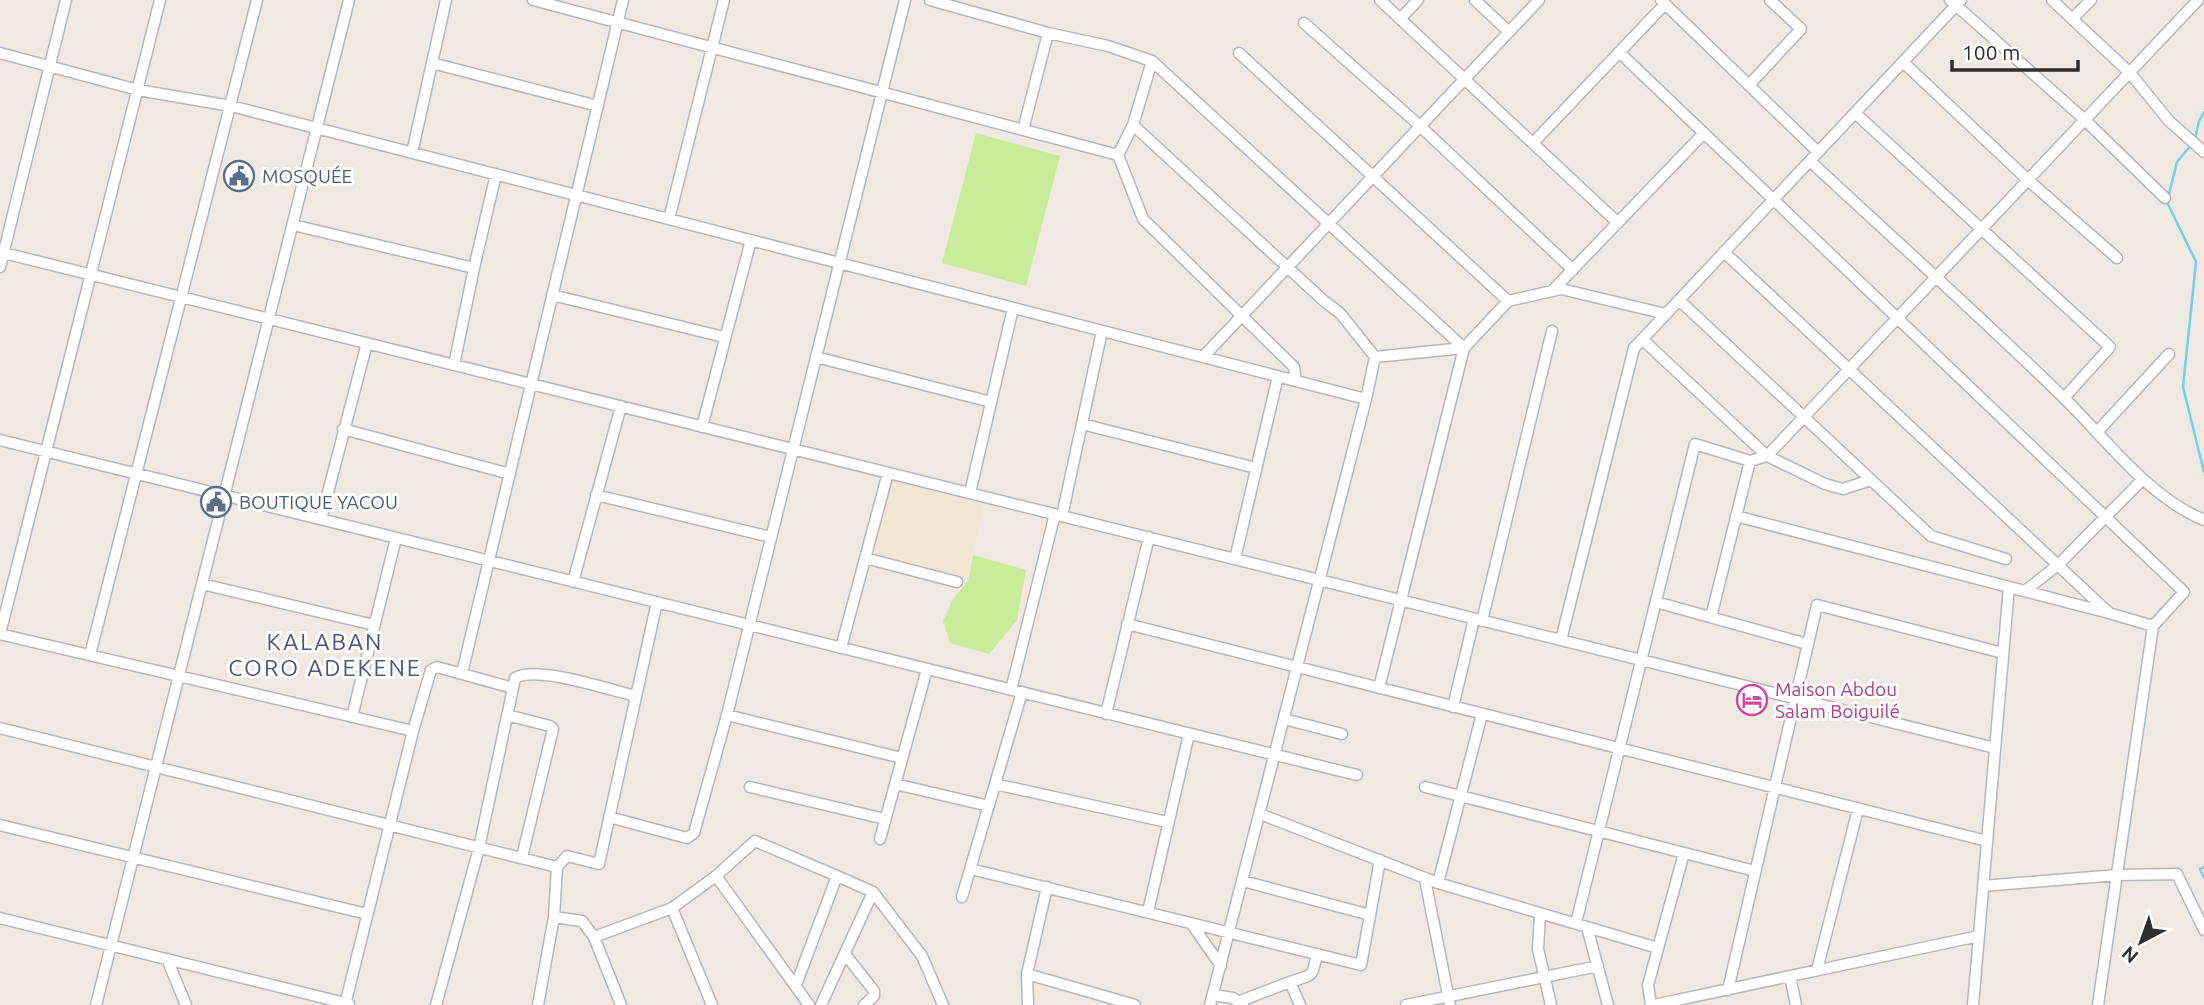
<svg xmlns="http://www.w3.org/2000/svg" width="2204" height="1005" viewBox="0 0 2204 1005" font-family="Ubuntu,sans-serif">
	<style>
		.education { fill: #f0e6d1 }
		.pitch { fill: #c9ec9a }
		.lines { fill: none; stroke-linecap: round; stroke-linejoin: round }
		.stream { stroke: #75cff0; stroke-width: 2.5 }
		.minor-casing { stroke: #b4b7c1; stroke-width: 13 }
		.minor { stroke: #fff; stroke-width: 10 }
		.labels { text-anchor: middle; dominant-baseline: central; stroke-width: 6; stroke-linejoin: round; paint-order: stroke }
		.service-label { font-size: 19px; fill: #4e5e75; stroke: #fff; text-anchor: start }
		.hotel-label { font-size: 19px; fill: #b23c85; stroke: #fff; text-anchor: start }
		.quarter-label { font-size: 23px; letter-spacing: 2px; fill: #4d5680; stroke: #fff }
	</style>
	<rect width="100%" height="100%" fill="#efe9e1"/>
	<path class="education" d="M 889,480 L 984,504 L 966,579 L 870,555 Z"/>
	<path class="pitch" d="M 976,133 L 1060,156 L 1026,286 L 942,263 Z
		M 973,555 L 1026,570 L 1017,620 L 989,654 L 950,643 L 943,621 L 953,599 L 968,581 Z"/>
	<g class="lines">
		<path class="stream" d="M 2195,138 L 2199,121 L 2204,112
			M 2192,144 L 2177,162 L 2167,202 L 2196,262 L 2183,387 L 2204,472
			M 2204,867 L 2200,869 L 2204,878"/>
		<g class="minor-casing">
			<path id="minor" d="M 533,0 L 1118,155
				M 930,0 L 1048,33 L 1108,46 L 1152,61 L 1464,348
				M 1380,0 L 1618,223
				M 1475,0 L 1509,32
				M 1661,0 L 1818,152
				M 1950,0 L 2085,120 L 2165,198
				M 2052,0 L 2130,73 L 2169,121 L 2204,152
				M 1400,19 L 1418,0
				M 2072,19 L 2091,0
				M 1304,23 L 1420,126 L 1573,270
				M 1619,52 L 2184,592 L 2153,626 L 2098,1005
				M 0,53 L 138,90 L 231,106 L 1366,399
				M 1239,53 L 1508,301 L 1561,289 L 1666,314
				M 1152,61 L 1133,125 L 1118,155 L 1143,219 L 1294,367 L 1296,381
				M 1903,62 L 2028,180 L 2117,258
				M 432,63 L 598,106
				M 1749,85 L 1801,29 L 1770,0
				M 1855,113 L 2110,347 L 2064,398
				M 1133,125 L 1324,301 L 1340,313 L 1375,357 L 1366,399 L 1210,1005
				M 1023,130 L 1048,33
				M 1533,143 L 1665,4
				M 412,153 L 446,0
				M 1810,161 C 1895,240 1981,317 2064,398 C 2108,441 2147,496 2204,520
				M 669,219 L 724,0
				M 293,225 L 474,268
				M 0,252 L 1995,748
				M 1724,252 L 2109,613
				M 0,267 L 66,0
				M 1552,291 L 1704,133
				M 552,295 L 724,337
				M 1679,300 L 1931,536 L 2006,559
				M 1642,339 L 1767,456 L 2198,0
				M 816,357 L 991,402
				M 1203,357 L 1539,0
				M 1375,357 L 1464,348
				M 454,365 L 474,268 L 496,174
				M 1082,424 L 1256,468
				M 702,427 L 751,240
				M 343,429 L 510,474
				M 2097,432 L 2169,354
				M 0,440 L 1357,775
				M 970,493 L 1013,308
				M 596,495 L 771,537
				M 1062,516 L 1102,331
				M 1736,516 L 2109,613 L 2153,626
				M 321,519 L 367,343
				M 865,558 L 957,582
				M 1235,559 L 1278,376
				M 573,582 L 621,406
				M 202,584 L 374,625
				M 2025,591 L 2058,565 L 2143,479
				M 1656,602 L 1807,644
				M 1711,617 L 1750,461
				M 1482,621 L 1552,331
				M 1127,624 L 1987,841
				M 0,634 L 160,0
				M 0,634 L 413,731
				M 1561,640 L 1634,348 L 1961,0
				M 841,648 L 888,473
				M 90,655 L 257,0
				M 462,673 L 623,0
				M 513,688 L 515,678 C 537,665 610,690 636,696
				M 1379,688 L 1464,348 L 1508,301
				M 1011,690 L 1055,514
				M 1453,707 L 1474,619
				M 1106,714 L 1149,537
				M 507,715 L 550,726 L 553,729 L 522,857
				M 727,715 L 902,758
				M 352,717 L 396,538
				M 1284,719 L 1342,734
				M 0,728 L 557,867
				M 895,784 L 989,806
				M 995,784 L 1167,822
				M 750,787 L 885,819
				M 1425,787 L 1755,871
				M 1260,814 L 1438,883 L 1658,948
				M 609,817 L 687,838 L 694,833 L 727,715 L 905,0
				M 0,825 L 367,914
				M 880,839 L 927,669
				M 971,869 L 1361,965 L 1380,860
				M 716,876 L 809,1005
				M 837,876 L 873,892 L 922,956 L 943,1005
				M 1425,879 L 1450,1005
				M 1243,881 L 1370,915
				M 1438,883 L 1482,714
				M 1983,886 L 2117,875 L 2177,874 L 2204,930
				M 962,897 L 1022,692
				M 672,908 L 712,1005
				M 1148,912 L 1189,734
				M 1540,915 L 1538,949 L 1551,1005
				M 554,917 L 582,921 L 594,937 L 621,1005
				M 0,918 L 349,1004
				M 1191,923 L 1221,966
				M 1576,923 L 1695,444 L 1750,461 L 1767,456 L 1825,484 L 1843,489 L 1871,480
				M 1587,927 L 1608,1005
				M 594,937 L 672,908 L 716,876 L 755,841 L 837,876 L 796,985
				M 845,954 L 874,991 L 874,996 L 864,1005
				M 167,959 L 186,1005
				M 1817,970 L 1858,809
				M 1027,974 L 1135,1005
				M 1790,976 L 1796,1005
				M 1728,990 L 1817,605 L 2003,653
				M 1213,995 L 1233,998 L 1243,1005
				M 1240,1001 L 1290,982
				M 96,1005 L 349,0
				M 345,1005 L 413,731 L 431,670 L 437,667 L 513,688 L 479,848 L 436,1005
				M 538,1005 L 554,917 L 557,867 L 567,856 L 599,864 L 657,602
				M 821,1005 L 873,892
				M 1028,1005 L 1027,974 L 1047,887
				M 1300,1005 L 1290,982 C 1313,974 1312,979 1317,954
				M 1406,1005 L 1598,966
				M 1651,1005 L 1648,985 L 1684,853
				M 1654,1005 L 1979,936
				M 1973,1005 L 2009,587"/>
		</g>
		<use href="#minor" class="minor"/>
	</g>
	<defs>
		<g id="civic-ring" transform="scale(1.575)"><circle r="9.5" fill="#fff" stroke="#5c6f8a" stroke-width="1.5"/><path d="M-.6-6.5H3V-4.5H.6V-3L4-1V1h2V6H-6V1h2V-1L-.6-3ZM-1.2 2.5V6h2.4V2.5Z" fill="#5c6f8a"/></g>
		<g id="hotel-ring" transform="scale(1.575)"><circle r="9.5" fill="#fff" stroke="#d1479c" stroke-width="1.5"/><path d="M-6-4.5h1.5V1H6V5H4.5V3h-9V5H-6ZM-4 0a1.8 1.8 0 1 1 3.6 0ZM.5 0V-2.5h3Q6-2.5 6 0Z" fill="#d1479c"/></g>
	</defs>
	<g fill-rule="evenodd">
		<use href="#civic-ring" x="239" y="176"/>
		<use href="#civic-ring" x="216" y="502"/>
		<use href="#hotel-ring" x="1752" y="700"/>
	</g>
	<g class="labels">
		<g class="service-label">
			<text x="262" y="176">MOSQUÉE</text>
			<text x="239" y="502">BOUTIQUE YACOU</text>
		</g>
		<g class="hotel-label">
			<text x="1775" y="689">Maison Abdou<tspan x="1775" dy="22">Salam Boiguilé</tspan></text>
		</g>
		<g class="quarter-label">
			<text x="325" y="641">KALABAN<tspan x="325" dy="26">CORO ADEKENE</tspan></text>
		</g>
	</g>
	<g transform="translate(2141 942) rotate(221)" stroke="#ffffff" stroke-width="5" paint-order="stroke">
	<path d="M0-5L12 26L0 18L-12 26Z" fill="#2e2e2e"/>
	<text y="-10" font-size="19" font-weight="bold" text-anchor="middle" fill="#2e2e2e">N</text>
	</g>
	<path d="M1952 60v10h126v-10" fill="none" stroke="#2e2e2e" stroke-width="3.5"/>
	<text x="1962" y="60" font-size="21" fill="#2e2e2e" stroke="#ffffff" stroke-width="5" paint-order="stroke">100 m</text>
</svg>
